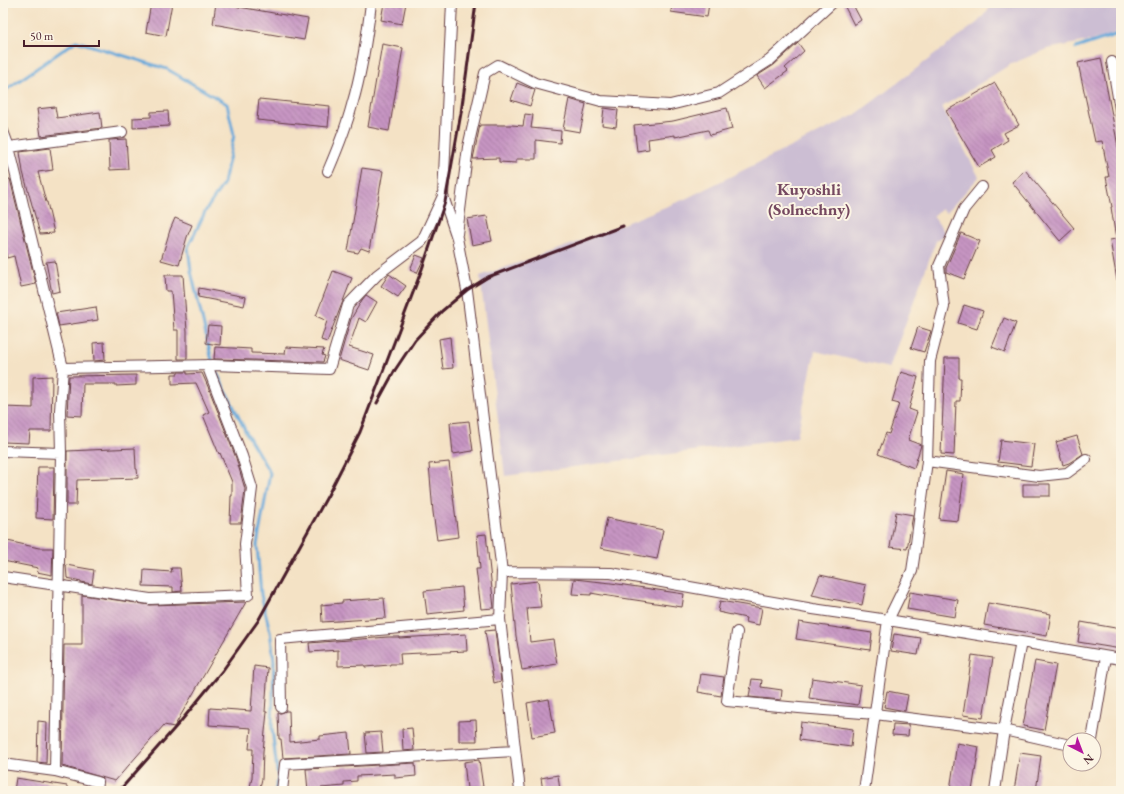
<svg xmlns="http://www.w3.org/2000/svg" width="1124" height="794" viewBox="0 0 1124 794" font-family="'EB Garamond',serif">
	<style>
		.industrial { fill: #ccbed3 }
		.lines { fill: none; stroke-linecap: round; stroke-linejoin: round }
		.stream { stroke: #66a8da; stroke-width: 3 }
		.building { fill: url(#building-back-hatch) }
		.minor-casing { stroke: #643c42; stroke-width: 12 }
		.minor { stroke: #fff; stroke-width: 10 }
		.rail { stroke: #4a1f2b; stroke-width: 3 }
		.labels { text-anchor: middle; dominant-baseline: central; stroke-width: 4; stroke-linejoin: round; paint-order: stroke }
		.quarter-label { font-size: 17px; font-weight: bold; fill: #754860; stroke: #fcf5e5 }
	</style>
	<defs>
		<pattern id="building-back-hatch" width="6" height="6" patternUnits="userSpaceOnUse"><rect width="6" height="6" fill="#c694c2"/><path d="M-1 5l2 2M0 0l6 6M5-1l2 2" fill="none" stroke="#a3789e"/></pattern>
	</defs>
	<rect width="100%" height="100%" fill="#fcf5e5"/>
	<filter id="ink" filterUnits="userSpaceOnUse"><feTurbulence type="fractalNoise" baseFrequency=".025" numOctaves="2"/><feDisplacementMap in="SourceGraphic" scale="8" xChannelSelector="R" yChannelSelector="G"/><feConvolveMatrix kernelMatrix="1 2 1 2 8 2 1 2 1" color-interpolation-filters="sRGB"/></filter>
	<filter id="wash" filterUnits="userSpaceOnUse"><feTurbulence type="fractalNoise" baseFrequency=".012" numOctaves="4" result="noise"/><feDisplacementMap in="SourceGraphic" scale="16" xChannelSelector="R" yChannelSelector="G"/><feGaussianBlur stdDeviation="0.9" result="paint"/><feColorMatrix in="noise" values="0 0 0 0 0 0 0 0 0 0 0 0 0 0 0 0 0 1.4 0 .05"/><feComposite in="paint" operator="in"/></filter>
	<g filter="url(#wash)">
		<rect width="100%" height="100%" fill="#f4e2c5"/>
		<path class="industrial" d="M 994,3 L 1121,3 L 1121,30 L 1103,38 L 1047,49 L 1011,64 L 942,107 L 979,177 L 946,213 L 942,209 L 933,216 L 946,234 L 936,241 L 889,368 L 815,351 L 797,437 L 505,476 L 480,276 L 576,243 L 685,199 L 855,115 L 978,22 Z"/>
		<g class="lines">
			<path class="stream" d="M 1076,48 L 1121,33
				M 3,85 L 7,89 L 76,41 L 167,69 L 227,104 L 234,135 L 224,183 L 206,210 L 188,247 L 191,271 L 213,365 L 247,434 L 270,473 L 257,545 L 261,595 L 270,631 L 274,661 L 272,728 L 278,779 L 275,791"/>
		</g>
		<g id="blocks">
			<path class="building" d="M 151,3 L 172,3 L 166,36 L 146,32 Z
				M 216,3 L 308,19 L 304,40 L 213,24 Z
				M 384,3 L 406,3 L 402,24 L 381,20 Z
				M 672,3 L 709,3 L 707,17 L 671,12 Z
				M 843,3 L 852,3 L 861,20 L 854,25 Z
				M 798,43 L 804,51 L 785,68 L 788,71 L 765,88 L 757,76 L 774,65 Z
				M 382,44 L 403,48 L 389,131 L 368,127 Z
				M 1101,58 L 1121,162 L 1121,280 L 1117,280 L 1110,240 L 1116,239 L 1111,207 L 1112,207 L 1106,177 L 1109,177 L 1102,141 L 1095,142 L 1078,63 Z
				M 517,83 L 535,90 L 530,106 L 511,100 Z
				M 995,83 L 1019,125 L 1004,133 L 1008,140 L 992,150 L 996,157 L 979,167 L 946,111 Z
				M 259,99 L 330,106 L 328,127 L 257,120 Z
				M 569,99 L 586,104 L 580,132 L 563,129 Z
				M 55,107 L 57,118 L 100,112 L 102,128 L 41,136 L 37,109 Z
				M 604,108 L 618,110 L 616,127 L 602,125 Z
				M 727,108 L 732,129 L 710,135 L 708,130 L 675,137 L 675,135 L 648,139 L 649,149 L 637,151 L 634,125 L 673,121 Z
				M 168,111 L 169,126 L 133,128 L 133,118 L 151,117 L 151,112 Z
				M 525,114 L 533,115 L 531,128 L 561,131 L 560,143 L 536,140 L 536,159 L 516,159 L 516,163 L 499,162 L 499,158 L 473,159 L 480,125 L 512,125 L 523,126 Z
				M 126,139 L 128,169 L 110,170 L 109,140 Z
				M 50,148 L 53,170 L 38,172 L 46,202 L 47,202 L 54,233 L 40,234 L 23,172 L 20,152 Z
				M 362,168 L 383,171 L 369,251 L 361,248 L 358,253 L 348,251 Z
				M 1025,170 L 1074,228 L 1060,241 L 1012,182 Z
				M 10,179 L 36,284 L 21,287 L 14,256 L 7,258 L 3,240 L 3,180 Z
				M 487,216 L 492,241 L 472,245 L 467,219 Z
				M 175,218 L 192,225 L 187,237 L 179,265 L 161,260 L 170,230 Z
				M 961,233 L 980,241 L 964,279 L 946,272 L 946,268 Z
				M 416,255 L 424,258 L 417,273 L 410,270 Z
				M 55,261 L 60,291 L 52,293 L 46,262 Z
				M 333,271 L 352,278 L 327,342 L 321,340 L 327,321 L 316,316 Z
				M 389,274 L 406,286 L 398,297 L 381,286 Z
				M 165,275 L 183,275 L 187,331 L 187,359 L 178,359 L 178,330 L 174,330 L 171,291 L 166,291 Z
				M 199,288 L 246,297 L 244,306 L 198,297 Z
				M 366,295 L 377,302 L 366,322 L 359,318 L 349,347 L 374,355 L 369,370 L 339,360 L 351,319 L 362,300 Z
				M 964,305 L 983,311 L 977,329 L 958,323 Z
				M 96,307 L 98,320 L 59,326 L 56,313 Z
				M 1004,318 L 1016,323 L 1005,352 L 992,347 Z
				M 208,325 L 221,326 L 220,345 L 206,343 Z
				M 918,327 L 931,331 L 924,352 L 911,348 Z
				M 450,337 L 453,368 L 443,369 L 439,339 Z
				M 104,342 L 105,360 L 94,361 L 93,343 Z
				M 215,347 L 251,349 L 251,353 L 285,354 L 286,347 L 324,349 L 322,355 L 325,356 L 323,362 L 214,359 Z
				M 945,358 L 959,358 L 959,378 L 961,378 L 960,401 L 956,401 L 954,455 L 941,454 Z
				M 178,372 L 187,372 L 187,374 L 202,373 L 209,389 L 236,458 L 245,489 L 241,523 L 230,523 L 231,496 L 232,496 L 232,482 L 220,453 L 219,454 L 203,415 L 209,412 L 196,383 L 172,384 L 172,374 L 178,374 Z
				M 901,372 L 918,377 L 909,409 L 917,412 L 908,440 L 921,445 L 914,468 L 878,454 L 886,433 L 889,434 L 899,404 L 892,402 Z
				M 136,375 L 136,385 L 116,386 L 116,384 L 83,384 L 82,416 L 67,415 L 69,376 Z
				M 52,376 L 51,431 L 30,431 L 29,443 L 3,442 L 3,407 L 33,408 L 33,377 Z
				M 469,421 L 473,451 L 453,454 L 450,423 Z
				M 1077,436 L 1083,454 L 1069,463 L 1063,465 L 1056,442 Z
				M 1001,440 L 1034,444 L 1031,466 L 998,462 Z
				M 135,448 L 136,469 L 137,469 L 138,478 L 77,480 L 76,505 L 67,505 L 67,451 Z
				M 449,462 L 458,537 L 437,540 L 433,512 L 429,464 Z
				M 38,467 L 54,467 L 53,519 L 36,518 Z
				M 946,471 L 964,474 L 958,521 L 939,519 Z
				M 1023,484 L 1050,484 L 1050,496 L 1023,496 Z
				M 896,512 L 913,515 L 907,549 L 890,547 Z
				M 607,518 L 663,530 L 657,559 L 601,548 Z
				M 486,534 L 494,608 L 481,609 L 476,569 L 480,569 L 477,535 Z
				M 3,540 L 39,548 L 53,548 L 52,575 L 37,572 L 38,568 L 3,561 Z
				M 66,565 L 94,570 L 92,584 L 81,582 L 81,581 L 67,578 Z
				M 171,568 L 180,568 L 182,591 L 173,592 L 173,587 L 143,586 L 144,570 L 172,572 Z
				M 820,575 L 866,585 L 862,605 L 812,595 Z
				M 574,579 L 611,583 L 684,594 L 682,607 L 602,595 L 591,593 L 591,595 L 572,594 Z
				M 538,581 L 541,607 L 527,608 L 530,642 L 553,639 L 557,664 L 522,670 L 516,636 L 511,584 Z
				M 462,587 L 464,610 L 427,614 L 424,591 Z
				M 910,592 L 958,600 L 955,617 L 907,609 Z
				M 82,595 L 150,605 L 246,602 L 174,727 L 164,725 L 115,781 L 62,766 L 64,645 L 82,645 Z
				M 384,598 L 386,618 L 322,622 L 321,605 L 342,603 L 342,601 Z
				M 720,601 L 762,608 L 759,625 L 745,622 L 746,618 L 718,612 Z
				M 988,603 L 1051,614 L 1047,636 L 984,625 Z
				M 799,622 L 872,633 L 870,650 L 796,639 Z
				M 1081,622 L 1121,629 L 1121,649 L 1078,642 Z
				M 495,630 L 501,681 L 494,683 L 485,631 Z
				M 466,634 L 467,651 L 400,654 L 401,664 L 390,664 L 390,665 L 365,667 L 365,665 L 338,666 L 338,650 L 310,652 L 309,643 L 388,637 L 399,637 L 399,638 Z
				M 894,634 L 921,638 L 918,655 L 891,651 Z
				M 972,655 L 993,658 L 983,718 L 963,715 Z
				M 1035,661 L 1056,665 L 1044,730 L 1023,726 Z
				M 254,666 L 268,668 L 265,712 L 267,712 L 263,751 L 262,779 L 259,791 L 249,791 L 252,778 L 253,749 L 249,749 L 251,728 L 209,725 L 210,708 L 251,711 Z
				M 701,674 L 724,677 L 721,696 L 698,692 Z
				M 812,678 L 861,685 L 858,705 L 809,698 Z
				M 752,679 L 762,680 L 761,687 L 782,690 L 781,700 L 749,697 Z
				M 887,691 L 908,695 L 905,711 L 884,707 Z
				M 549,699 L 555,733 L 532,737 L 527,703 Z
				M 286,711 L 289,711 L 290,742 L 320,739 L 320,736 L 349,733 L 351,754 L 283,758 L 281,739 L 279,739 L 278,713 L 281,713 Z
				M 476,720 L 477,741 L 459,741 L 459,721 Z
				M 38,721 L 47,722 L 46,763 L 37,762 Z
				M 801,722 L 853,729 L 851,747 L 799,740 Z
				M 893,724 L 909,725 L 908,736 L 892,735 Z
				M 412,728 L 414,750 L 403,751 L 402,729 Z
				M 381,732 L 383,752 L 367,753 L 365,733 Z
				M 957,743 L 979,747 L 972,791 L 950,790 Z
				M 1020,753 L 1041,756 L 1036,791 L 1014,791 Z
				M 479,760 L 483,787 L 467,789 L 464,762 Z
				M 415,763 L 416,776 L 395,778 L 395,774 L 357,776 L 357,781 L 344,782 L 344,786 L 321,788 L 321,791 L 308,791 L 306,769 Z
				M 558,775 L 560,791 L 543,791 L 541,778 Z
				M 16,778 L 67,786 L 67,791 L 14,791 Z"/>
		</g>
	</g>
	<g filter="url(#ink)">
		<use href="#blocks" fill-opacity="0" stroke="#643c42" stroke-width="1"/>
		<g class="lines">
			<g class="minor-casing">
				<path id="minor" d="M 1112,62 L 1121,115
					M 3,131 L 9,147 L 63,368 L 60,410 L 61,453 L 55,771
					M 9,147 L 122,132
					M 328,171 C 337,150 346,128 352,105 C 362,72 367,37 371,3
					M 443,196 L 457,238 L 467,290 L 502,572 L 500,619 L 520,791
					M 457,234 L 468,147 L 485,73 L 498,65 L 535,83 L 601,101 L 670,105 L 719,93 L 770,60 L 832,3
					M 63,368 L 213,365 L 329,369 L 348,305 L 377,275 L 422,241 L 443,196 L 452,3
					M 3,451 L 61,453
					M 927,461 L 1039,476 L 1067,473 L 1086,459
					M 502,572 L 611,573 L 813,609 L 888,620 L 1021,642
					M 3,577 L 150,599 L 248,595 L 245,544 L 252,488 L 242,456 L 207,365
					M 737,632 L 727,701 L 799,708 L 875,714 L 1004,730 L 1070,745
					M 281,707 L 280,639 L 500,619
					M 1092,740 L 1106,657
					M 3,764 L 55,771 L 98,782 L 97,791
					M 282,791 L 285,764 L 515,751
					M 864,791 L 888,620 L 912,571 L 915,551 L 927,461 L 930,361 L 944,307 L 939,266 L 964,209 L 982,187
					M 995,791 L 1004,730 L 1021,642 L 1121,659"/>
			</g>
			<use href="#minor" class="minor"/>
			<path class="rail" d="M 377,403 L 395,370 L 415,340 L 442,311 L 467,290 L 488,277 L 623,226
				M 119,791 L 181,721 L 223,670 L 258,621 L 328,495 L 360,432 L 422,269 L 445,202 L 461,113 L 476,3"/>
		</g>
	</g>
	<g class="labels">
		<g class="quarter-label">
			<text x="809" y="189">Kuyoshli<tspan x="809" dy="20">(Solnechny)</tspan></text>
		</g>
	</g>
	<rect width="1124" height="794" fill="none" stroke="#fcf5e5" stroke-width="16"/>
	<g transform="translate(1082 752) rotate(138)"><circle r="19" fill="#fcf5e5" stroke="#b59f9b"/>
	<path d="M0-3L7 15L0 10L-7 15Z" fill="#b5179e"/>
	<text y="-6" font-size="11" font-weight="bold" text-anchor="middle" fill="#4a1f2b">N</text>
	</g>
	<path d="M24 40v6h75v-6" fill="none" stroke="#4a1f2b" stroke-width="2"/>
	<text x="30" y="40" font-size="12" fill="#4a1f2b" stroke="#fcf5e5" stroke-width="3" paint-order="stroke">50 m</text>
</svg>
